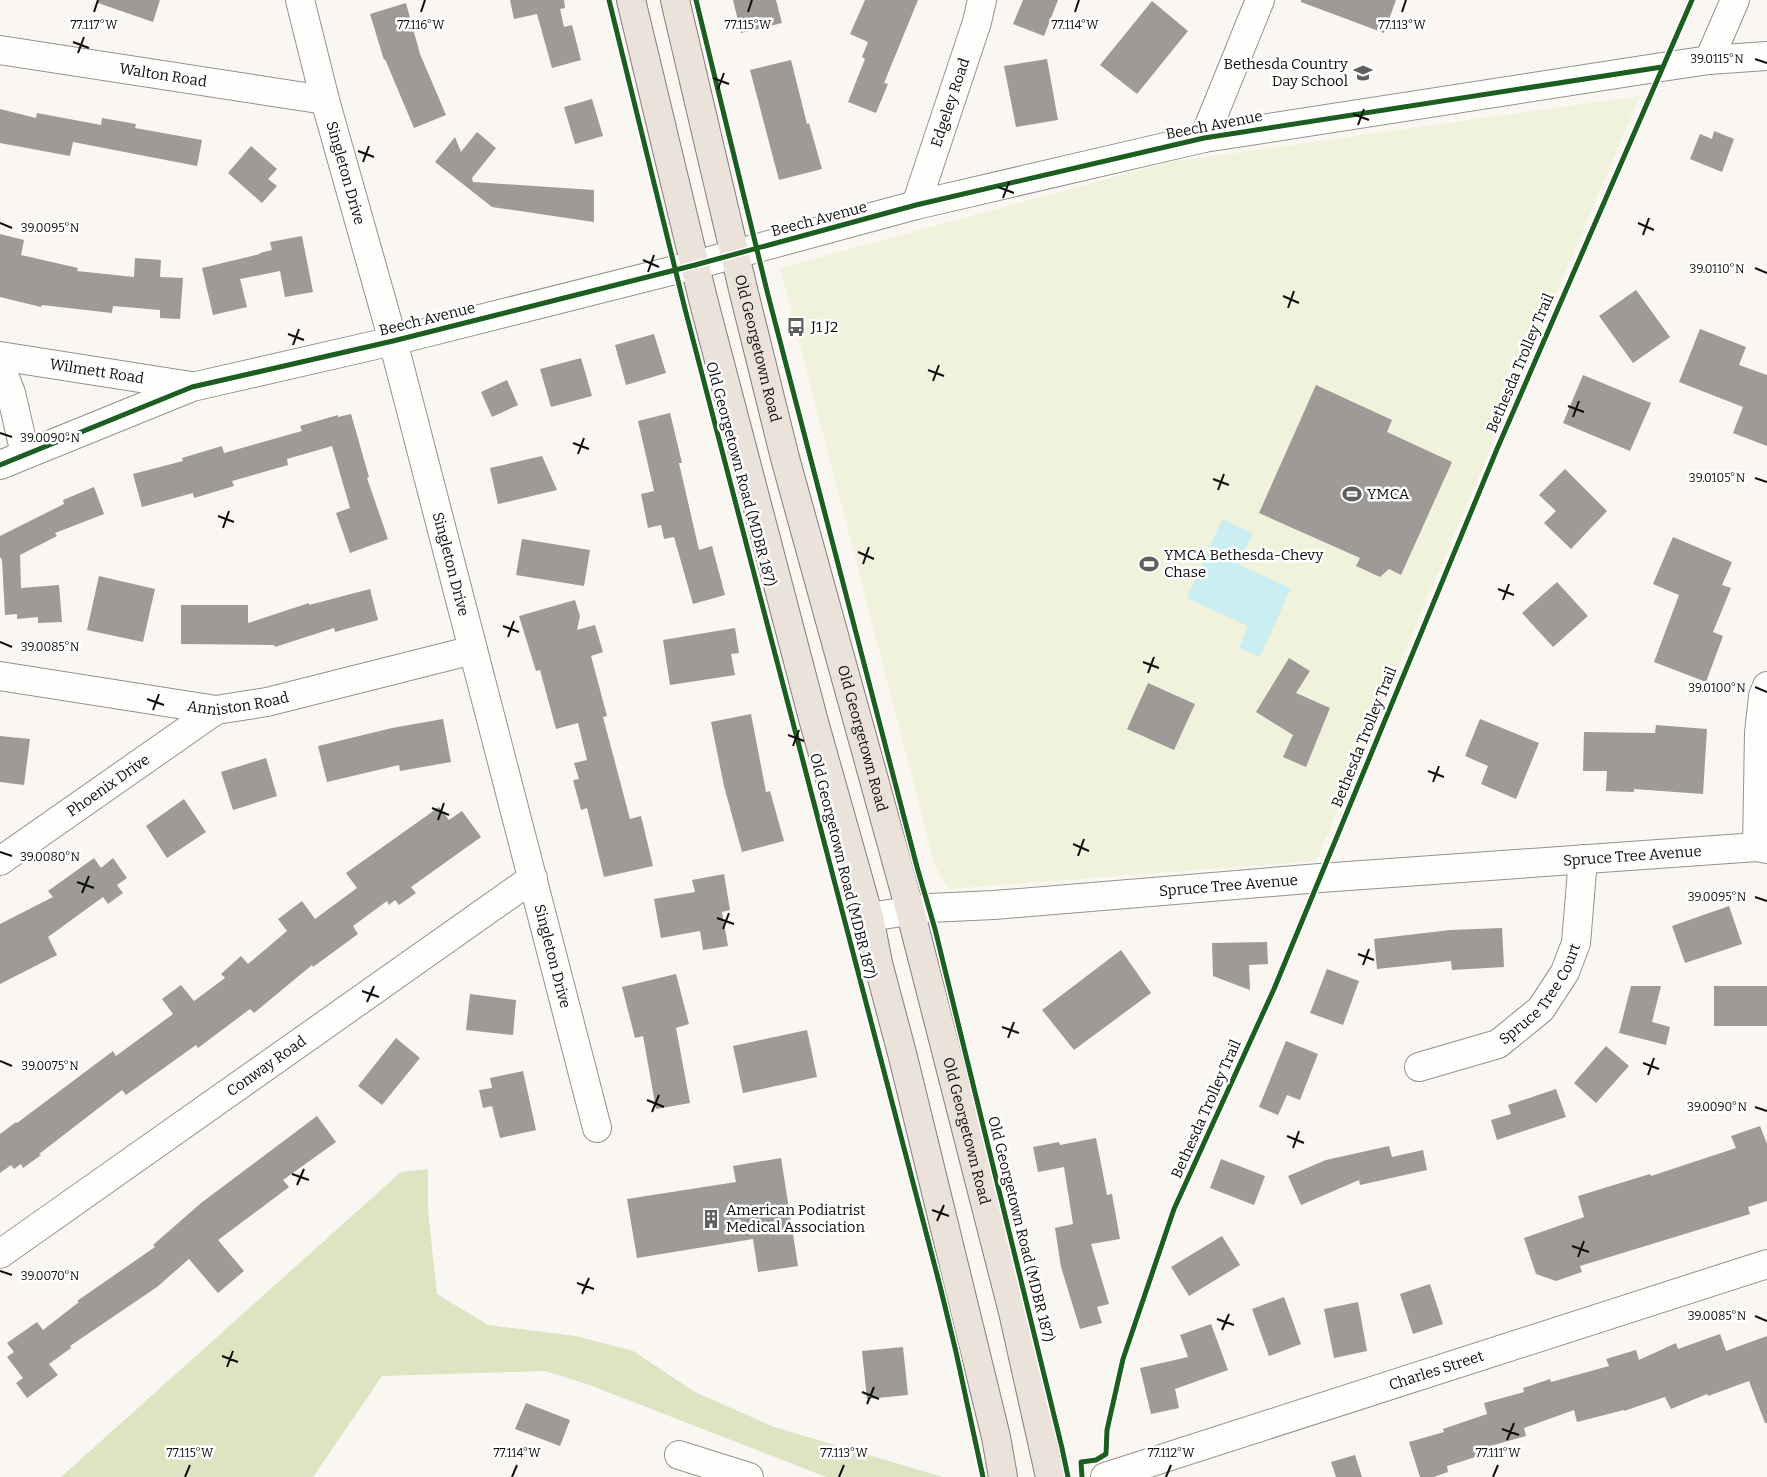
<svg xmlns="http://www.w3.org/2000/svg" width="1767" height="1477" viewBox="0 0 1767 1477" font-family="Bitter,serif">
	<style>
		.forest { fill: #dce4c1 }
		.pitch { fill: #f1f2dc }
		.water { fill: #caeef2 }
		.building { fill: #9d9a97 }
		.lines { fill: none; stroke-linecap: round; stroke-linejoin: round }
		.minor-casing { stroke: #949290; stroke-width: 30 }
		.major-casing { stroke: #817f7d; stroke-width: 30 }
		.minor { stroke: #fefefd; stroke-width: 28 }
		.major { stroke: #ebe2d9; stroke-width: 28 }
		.cycleway-casing { stroke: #fff; stroke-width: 8 }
		.cycleway { stroke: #1b5e20; stroke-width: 5 }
		.ticks { fill: none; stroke: #0d0d0d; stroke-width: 2 }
		.labels { text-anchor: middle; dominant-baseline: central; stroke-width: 5; stroke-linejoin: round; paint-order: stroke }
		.poi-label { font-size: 15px; fill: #0d0d0d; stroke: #fff; text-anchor: start }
		.street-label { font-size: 15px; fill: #0d0d0d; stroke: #fff }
		.ticks-label { font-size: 12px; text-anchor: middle; fill: #0d0d0d; stroke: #fff; stroke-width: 5; stroke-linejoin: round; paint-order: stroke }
	</style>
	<rect width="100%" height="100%" fill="#faf6f1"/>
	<path class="forest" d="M 428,1169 L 428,1211 L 437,1294 L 488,1325 L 576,1336 L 633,1351 L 695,1392 L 774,1427 L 943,1477 L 826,1477 L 587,1384 L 545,1371 L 382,1376 L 313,1477 L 61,1477 L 401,1172 Z"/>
	<path class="pitch" d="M 1640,96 L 1316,861 L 949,889 L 935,866 L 780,268 L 1170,162 Z"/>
	<path class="water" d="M 1222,519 L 1253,533 L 1239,565 L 1291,588 L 1260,657 L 1239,648 L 1248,626 L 1187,598 Z"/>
	<path class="building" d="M 98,0 L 160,0 L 153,22 L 98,3 Z
		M 510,0 L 564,0 L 565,8 L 560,9 L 564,27 L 572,25 L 581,60 L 552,68 L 537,14 L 514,19 Z
		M 733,0 L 776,0 L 782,23 L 741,33 Z
		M 865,0 L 918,0 L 884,83 L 888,84 L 876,113 L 848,102 L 865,59 L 862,57 L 868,42 L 850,34 Z
		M 1023,0 L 1058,0 L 1044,36 L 1013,24 Z
		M 1301,0 L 1396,0 L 1384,33 L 1301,2 Z
		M 1152,1 L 1188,31 L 1137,94 L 1100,65 Z
		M 406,3 L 420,54 L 446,115 L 414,128 L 385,59 L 384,60 L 370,14 Z
		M 1047,59 L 1058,120 L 1016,127 L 1004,66 Z
		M 791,60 L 807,124 L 809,123 L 822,169 L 779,180 L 750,70 Z
		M 592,99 L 603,136 L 575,144 L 564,107 Z
		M 0,109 L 36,118 L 37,113 L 101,125 L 102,118 L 136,124 L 135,128 L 202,140 L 197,166 L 73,142 L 70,156 L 0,143 Z
		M 1714,131 L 1734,139 L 1722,172 L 1690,159 L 1700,134 L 1712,139 Z
		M 477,132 L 496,148 L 472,178 L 473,182 L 594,190 L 594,222 L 492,207 L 435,162 L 455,137 L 461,152 Z
		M 251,146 L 277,169 L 268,179 L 277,186 L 262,203 L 228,173 Z
		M 0,234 L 24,240 L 21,255 L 78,268 L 77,271 L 134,277 L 135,258 L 161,260 L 160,277 L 183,278 L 180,319 L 160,318 L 160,310 L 113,306 L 112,313 L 42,305 L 41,307 L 0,297 Z
		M 302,236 L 313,292 L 285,297 L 280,271 L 240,279 L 247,307 L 213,315 L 202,268 L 260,254 L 260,253 L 272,250 L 270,242 Z
		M 1636,290 L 1670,337 L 1633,363 L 1599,316 Z
		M 1700,329 L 1746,347 L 1739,365 L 1767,375 L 1767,446 L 1733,433 L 1743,407 L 1679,382 Z
		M 654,334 L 666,373 L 626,385 L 615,345 Z
		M 581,358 L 592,396 L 551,407 L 540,369 Z
		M 1583,375 L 1651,403 L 1630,451 L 1563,423 Z
		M 507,380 L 518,405 L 492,417 L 481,392 Z
		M 1316,385 L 1392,420 L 1387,432 L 1452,462 L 1401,575 L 1389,569 L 1380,577 L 1356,566 L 1360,558 L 1259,513 Z
		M 670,413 L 682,463 L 679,463 L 699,550 L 712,546 L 725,595 L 693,604 L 674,537 L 664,539 L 661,525 L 648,528 L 641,494 L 654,491 L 638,421 Z
		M 351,414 L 369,477 L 367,478 L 388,539 L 350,553 L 336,513 L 350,508 L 332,446 L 287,459 L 288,465 L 232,481 L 234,486 L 194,498 L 193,493 L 142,507 L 133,474 L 183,461 L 182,458 L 222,446 L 224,453 L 302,431 L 300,426 L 338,415 L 338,417 Z
		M 542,456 L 557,490 L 498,504 L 490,468 Z
		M 1565,469 L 1607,511 L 1571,549 L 1544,523 L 1556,511 L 1539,495 Z
		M 94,487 L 104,514 L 55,533 L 57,536 L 20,555 L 21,588 L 59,585 L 62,622 L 38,623 L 38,617 L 17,619 L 17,614 L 5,615 L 2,560 L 0,557 L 0,536 L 64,504 L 63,500 Z
		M 1673,537 L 1732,562 L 1722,585 L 1731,588 L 1713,632 L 1723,636 L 1706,682 L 1654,662 L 1679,595 L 1653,584 Z
		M 522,539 L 590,550 L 584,586 L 516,575 Z
		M 99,576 L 155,589 L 143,642 L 87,630 Z
		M 1557,582 L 1588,616 L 1553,647 L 1522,613 Z
		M 370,589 L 378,620 L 335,632 L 334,628 L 275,647 L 274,645 L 181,644 L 181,605 L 248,605 L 248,623 L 309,603 L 309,605 Z
		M 575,600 L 580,616 L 577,630 L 595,625 L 603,652 L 591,656 L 607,716 L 603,717 L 630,819 L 641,816 L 653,866 L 604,877 L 587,808 L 581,810 L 573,780 L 579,779 L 574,763 L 587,760 L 578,723 L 556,729 L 540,670 L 536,671 L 519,616 Z
		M 735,628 L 739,653 L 731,654 L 735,675 L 670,685 L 663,640 Z
		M 1289,658 L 1310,671 L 1296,693 L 1330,708 L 1306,767 L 1283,757 L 1293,735 L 1256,712 Z
		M 1148,683 L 1195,704 L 1174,750 L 1127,729 Z
		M 751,714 L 766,792 L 770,791 L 784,841 L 742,852 L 724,786 L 711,722 Z
		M 443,719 L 451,762 L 400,771 L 399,765 L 327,782 L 318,746 L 392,728 Z
		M 1480,719 L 1539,743 L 1516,799 L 1481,784 L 1488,766 L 1465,756 Z
		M 1656,725 L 1707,729 L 1703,794 L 1634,789 L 1634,792 L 1606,791 L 1607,771 L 1583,771 L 1584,732 L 1655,733 Z
		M 0,736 L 30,739 L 24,785 L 0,782 Z
		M 266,758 L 277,796 L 233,810 L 221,772 Z
		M 184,799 L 206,832 L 167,858 L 146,826 Z
		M 439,807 L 449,820 L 462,811 L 481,837 L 411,887 L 416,893 L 399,905 L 395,900 L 389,905 L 387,901 L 353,926 L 358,934 L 313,967 L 312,965 L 254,1013 L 250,1009 L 198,1048 L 196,1045 L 126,1095 L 122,1090 L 39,1154 L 41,1155 L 23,1168 L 21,1164 L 14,1169 L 11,1165 L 0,1173 L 0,1134 L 16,1122 L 17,1123 L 113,1051 L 116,1056 L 173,1014 L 162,999 L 181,985 L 194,1001 L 225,978 L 221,974 L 241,956 L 248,964 L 287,931 L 278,919 L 302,901 L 315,919 L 357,888 L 346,873 Z
		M 94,858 L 101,868 L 113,858 L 127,878 L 117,885 L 123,893 L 108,904 L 103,897 L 48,937 L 57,955 L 0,984 L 0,924 L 53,897 L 48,891 Z
		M 724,874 L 730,910 L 722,912 L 728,946 L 703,950 L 700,931 L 661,938 L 654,899 L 695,892 L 692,880 Z
		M 1729,906 L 1742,944 L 1685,963 L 1672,926 Z
		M 1502,928 L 1504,967 L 1452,970 L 1451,961 L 1377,969 L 1374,939 L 1450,930 Z
		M 1267,942 L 1268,964 L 1249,965 L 1250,990 L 1213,976 L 1212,943 Z
		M 1121,950 L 1151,993 L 1074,1050 L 1042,1010 Z
		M 1327,969 L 1359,981 L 1343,1025 L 1310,1013 Z
		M 676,974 L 689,1024 L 676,1028 L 690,1103 L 656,1109 L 643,1036 L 635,1038 L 622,987 Z
		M 1631,986 L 1661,986 L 1652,1022 L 1670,1027 L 1666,1045 L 1619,1033 Z
		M 1714,986 L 1767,986 L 1767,1026 L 1714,1026 Z
		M 470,994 L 516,1000 L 513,1035 L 466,1030 Z
		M 807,1030 L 817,1077 L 743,1093 L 733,1046 Z
		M 396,1038 L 420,1058 L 382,1105 L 358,1086 Z
		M 1286,1041 L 1318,1054 L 1300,1100 L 1287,1095 L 1278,1115 L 1259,1107 Z
		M 1606,1046 L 1629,1066 L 1596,1103 L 1574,1083 Z
		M 523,1071 L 536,1130 L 500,1138 L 492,1106 L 483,1108 L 479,1090 L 492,1088 L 490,1078 Z
		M 1556,1089 L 1566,1117 L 1497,1140 L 1491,1120 L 1511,1114 L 1508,1105 Z
		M 317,1116 L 336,1142 L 283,1180 L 289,1187 L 218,1240 L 244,1271 L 218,1293 L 189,1259 L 157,1287 L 70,1346 L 71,1348 L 49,1364 L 58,1375 L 27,1398 L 16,1383 L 23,1378 L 7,1357 L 14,1352 L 7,1343 L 37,1322 L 43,1330 L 79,1302 L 77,1301 L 155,1247 L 153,1245 L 201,1203 Z
		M 1760,1126 L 1767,1144 L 1767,1201 L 1748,1207 L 1750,1214 L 1580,1266 L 1582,1272 L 1556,1281 L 1536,1274 L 1524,1238 L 1584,1217 L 1578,1196 L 1650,1174 L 1651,1176 L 1736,1148 L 1731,1136 Z
		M 1096,1138 L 1107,1195 L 1112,1194 L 1120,1239 L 1091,1244 L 1109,1304 L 1097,1307 L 1102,1323 L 1080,1329 L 1061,1267 L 1055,1228 L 1073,1224 L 1064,1167 L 1038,1172 L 1033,1147 L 1059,1142 L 1060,1145 Z
		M 1389,1146 L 1392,1157 L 1423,1150 L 1427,1170 L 1360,1185 L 1359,1180 L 1301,1205 L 1288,1176 L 1326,1160 Z
		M 781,1158 L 798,1266 L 758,1272 L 753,1239 L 637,1258 L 627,1199 L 736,1182 L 733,1166 Z
		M 1221,1159 L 1265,1176 L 1254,1205 L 1210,1188 Z
		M 1222,1236 L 1240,1265 L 1189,1296 L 1171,1267 Z
		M 1430,1284 L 1443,1324 L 1413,1334 L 1400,1294 Z
		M 1284,1297 L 1301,1344 L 1269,1356 L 1252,1309 Z
		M 1358,1302 L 1367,1351 L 1334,1358 L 1324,1309 Z
		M 1211,1324 L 1228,1370 L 1175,1389 L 1179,1408 L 1151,1414 L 1140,1368 L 1188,1357 L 1180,1335 Z
		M 1720,1334 L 1726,1351 L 1767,1336 L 1767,1423 L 1765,1423 L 1749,1381 L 1708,1396 L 1707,1394 L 1671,1409 L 1665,1397 L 1624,1411 L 1624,1410 L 1577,1422 L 1574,1410 L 1524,1428 L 1526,1436 L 1483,1448 L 1485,1454 L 1447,1466 L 1448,1472 L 1434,1477 L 1420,1477 L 1409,1442 L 1444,1432 L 1443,1429 L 1487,1414 L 1484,1403 L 1524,1392 L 1523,1388 L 1550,1379 L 1551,1382 L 1609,1366 L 1606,1359 L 1636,1350 L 1639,1360 L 1676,1343 L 1678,1349 Z
		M 903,1347 L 908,1395 L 867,1399 L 862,1351 Z
		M 526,1403 L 570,1420 L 560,1446 L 515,1429 Z
		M 1355,1455 L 1362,1477 L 1336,1477 L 1331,1462 Z"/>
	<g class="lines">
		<g class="minor-casing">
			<g id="minor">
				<path id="s1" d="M 300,0 L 325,100 L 393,341 L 597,1128"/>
				<path id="s2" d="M 0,50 L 325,100"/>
				<path d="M 1709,60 L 1735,0"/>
				<path d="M 1204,138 L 1260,0"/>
				<path id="s3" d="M 916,205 L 977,22 L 982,0"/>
				<path id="s4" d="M 0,356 L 191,386"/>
				<path d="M 0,365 L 11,393 L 25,454"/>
				<path d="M 0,465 L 192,387 L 393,341 L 695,265 L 916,205 L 1204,138 L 1662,67 L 1709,60 L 1767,56"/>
				<path id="s5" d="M 0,676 L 216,710 L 267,702 L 473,650"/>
				<path d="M 1757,847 L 1759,733 L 1763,696 L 1767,686"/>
				<path id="s6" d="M 0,861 L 216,710"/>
				<path id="s7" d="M 869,917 L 929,908 L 994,905 L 1320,878 L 1757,847 L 1767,849"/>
				<path id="s8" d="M 1419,1067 L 1498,1044 L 1541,1009 L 1565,972 L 1576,943 L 1583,859"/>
				<path id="s9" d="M 0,1254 L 533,878"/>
				<path d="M 679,1455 L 749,1477"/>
				<path id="s10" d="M 1105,1477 L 1767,1264"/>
			</g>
		</g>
		<g class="major-casing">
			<g id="major">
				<path d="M 631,0 L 703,299 L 814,722 L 869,917 L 878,963 L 903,1057 L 996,1437 L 1003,1477"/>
				<path id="s11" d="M 675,0 L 743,289 L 785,458 L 910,910 L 1013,1312 L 1050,1477"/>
			</g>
		</g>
		<use href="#minor" class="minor"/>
		<use href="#major" class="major"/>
		<g class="cycleway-casing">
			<path id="cycleway" d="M 609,0 L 685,309 L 940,1286 L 956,1352 L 983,1477
				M 696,0 L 768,295 L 917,867 L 935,929 L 1062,1448 L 1068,1477
				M 0,465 L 192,387 L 393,341 L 695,265 L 916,205 L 1204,138 L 1662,67
				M 1082,1477 L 1081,1462 L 1096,1460 L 1106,1454 L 1107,1430 L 1123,1359 L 1174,1209 L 1274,989 L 1497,449 L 1692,0"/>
		</g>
		<use href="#cycleway" class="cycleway"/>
	</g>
	<path class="ticks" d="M 94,12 L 98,0M 421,12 L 425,0M 748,12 L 752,0M 1075,12 L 1079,0M 1402,12 L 1406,0M 73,42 L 89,48M 78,53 L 84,37M 1755,59 L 1767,63M 713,78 L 729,84M 718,89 L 724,73M 1353,114 L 1369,120M 1358,125 L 1364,109M 358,151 L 374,157M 363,162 L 369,146M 998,187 L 1014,193M 1003,198 L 1009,182M 0,223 L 12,228M 1638,223 L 1654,230M 1643,235 L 1649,218M 643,260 L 659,267M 1755,268 L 1767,273M 648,272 L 654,255M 1283,296 L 1299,303M 1288,308 L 1294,291M 288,334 L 304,340M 293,345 L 299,329M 928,370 L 944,376M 933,381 L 939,365M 1568,406 L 1584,412M 1573,417 L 1579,401M 0,433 L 12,437M 573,443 L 589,449M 578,454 L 584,438M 1755,478 L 1767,482M 1213,479 L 1229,485M 1218,490 L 1224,474M 218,516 L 234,522M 223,528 L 229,511M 858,552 L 874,559M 863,564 L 869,547M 1498,589 L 1514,595M 1503,600 L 1509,584M 503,626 L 519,632M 508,637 L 514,621M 0,642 L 12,647M 1143,662 L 1159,668M 1148,673 L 1154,657M 1755,687 L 1767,692M 147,699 L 164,705M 153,710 L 159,694M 788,735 L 804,741M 793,746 L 799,730M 1428,771 L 1444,777M 1433,782 L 1439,766M 432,808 L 449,815M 438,820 L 444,803M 1073,844 L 1089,851M 0,852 L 12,856M 1078,856 L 1084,839M 77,882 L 94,888M 82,893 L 89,876M 1755,897 L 1767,901M 717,918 L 734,924M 723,929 L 729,913M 1358,954 L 1374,960M 1363,965 L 1369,949M 362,991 L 379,997M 367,1002 L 374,986M 1002,1027 L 1019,1033M 1008,1038 L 1014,1022M 0,1061 L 12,1066M 1643,1063 L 1659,1069M 1648,1075 L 1654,1058M 647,1100 L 664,1107M 1755,1107 L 1767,1111M 652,1112 L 659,1095M 1287,1136 L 1304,1143M 1293,1148 L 1299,1131M 292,1174 L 309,1180M 297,1185 L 304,1169M 932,1210 L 949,1216M 937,1221 L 944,1205M 1572,1246 L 1589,1252M 1578,1257 L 1584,1241M 0,1271 L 12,1275M 577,1283 L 594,1289M 582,1294 L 589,1278M 1755,1316 L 1767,1321M 1217,1319 L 1234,1325M 1222,1330 L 1229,1314M 222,1356 L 238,1362M 227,1367 L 233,1351M 862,1392 L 879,1399M 867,1404 L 874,1387M 1502,1429 L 1519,1435M 1507,1440 L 1514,1423M 185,1477 L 190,1465M 512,1477 L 517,1465M 839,1477 L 844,1465M 1166,1477 L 1171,1465M 1493,1477 L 1498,1465"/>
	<defs>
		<g id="school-bare" transform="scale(1.5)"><path d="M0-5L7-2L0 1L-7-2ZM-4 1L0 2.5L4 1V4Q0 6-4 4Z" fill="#605f5d" stroke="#fff" stroke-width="2.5" paint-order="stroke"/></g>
		<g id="bus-bare" transform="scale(1.5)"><path d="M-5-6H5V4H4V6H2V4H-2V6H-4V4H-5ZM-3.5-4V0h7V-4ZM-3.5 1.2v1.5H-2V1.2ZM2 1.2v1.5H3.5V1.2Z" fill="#605f5d" stroke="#fff" stroke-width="2.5" paint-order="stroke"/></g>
		<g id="stadium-bare" transform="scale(1.5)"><path d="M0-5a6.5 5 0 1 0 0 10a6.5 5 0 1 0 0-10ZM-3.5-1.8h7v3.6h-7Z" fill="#605f5d" stroke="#fff" stroke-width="2.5" paint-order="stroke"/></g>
		<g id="building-bare" transform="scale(1.5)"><path d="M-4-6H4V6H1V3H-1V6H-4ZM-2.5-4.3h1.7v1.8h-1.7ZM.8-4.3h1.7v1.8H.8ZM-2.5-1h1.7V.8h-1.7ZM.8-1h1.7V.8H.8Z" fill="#605f5d" stroke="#fff" stroke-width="2.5" paint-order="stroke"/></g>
	</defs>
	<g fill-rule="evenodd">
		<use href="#school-bare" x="1363" y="73"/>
		<use href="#bus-bare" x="796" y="327"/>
		<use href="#stadium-bare" x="1352" y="494"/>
		<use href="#stadium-bare" x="1149" y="564"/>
		<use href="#building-bare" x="711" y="1219"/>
	</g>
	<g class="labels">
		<g class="poi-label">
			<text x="1348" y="64" text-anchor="end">Bethesda Country<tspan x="1348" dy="17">Day School</tspan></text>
			<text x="811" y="327">J1 J2</text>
			<text x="1367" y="494">YMCA</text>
			<text x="1164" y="555">YMCA Bethesda-Chevy<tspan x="1164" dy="17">Chase</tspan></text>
			<text x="726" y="1210">American Podiatrist<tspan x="726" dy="17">Medical Association</tspan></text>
		</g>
		<g class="street-label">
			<text stroke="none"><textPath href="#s2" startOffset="165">Walton Road</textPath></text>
			<text stroke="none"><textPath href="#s3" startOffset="108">Edgeley Road</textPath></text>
			<text transform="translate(1214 125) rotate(-11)">Beech Avenue</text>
			<text stroke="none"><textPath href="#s1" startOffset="179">Singleton Drive</textPath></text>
			<text transform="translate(819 219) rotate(-15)">Beech Avenue</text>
			<text transform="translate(427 319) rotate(-14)">Beech Avenue</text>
			<text stroke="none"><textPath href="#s11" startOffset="358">Old Georgetown Road</textPath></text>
			<text transform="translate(1520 363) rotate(-67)">Bethesda Trolley Trail</text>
			<text stroke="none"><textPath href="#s4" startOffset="98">Wilmett Road</textPath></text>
			<text transform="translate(741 474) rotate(75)">Old Georgetown Road (MDBR 187)</text>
			<text stroke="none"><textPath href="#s1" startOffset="584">Singleton Drive</textPath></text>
			<text stroke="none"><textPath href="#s5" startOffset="241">Anniston Road</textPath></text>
			<text transform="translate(1364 737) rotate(-68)">Bethesda Trolley Trail</text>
			<text stroke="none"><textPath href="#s11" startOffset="762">Old Georgetown Road</textPath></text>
			<text stroke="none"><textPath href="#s6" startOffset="132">Phoenix Drive</textPath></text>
			<text stroke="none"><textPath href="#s7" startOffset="766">Spruce Tree Avenue</textPath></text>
			<text transform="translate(843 866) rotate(76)">Old Georgetown Road (MDBR 187)</text>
			<text stroke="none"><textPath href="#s7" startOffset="361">Spruce Tree Avenue</textPath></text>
			<text stroke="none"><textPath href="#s1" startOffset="989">Singleton Drive</textPath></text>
			<text stroke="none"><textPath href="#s8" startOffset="149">Spruce Tree Court</textPath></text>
			<text stroke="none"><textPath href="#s9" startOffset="326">Conway Road</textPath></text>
			<text transform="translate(1206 1109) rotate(-66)">Bethesda Trolley Trail</text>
			<text stroke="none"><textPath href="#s11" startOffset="1168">Old Georgetown Road</textPath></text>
			<text transform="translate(1021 1229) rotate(76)">Old Georgetown Road (MDBR 187)</text>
			<text stroke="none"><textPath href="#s10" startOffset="348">Charles Street</textPath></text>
		</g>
	</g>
	<g class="ticks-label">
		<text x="748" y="29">77.115°W</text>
		<text x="1075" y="29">77.114°W</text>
		<text x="1402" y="29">77.113°W</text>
		<text x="94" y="29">77.117°W</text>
		<text x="421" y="29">77.116°W</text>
		<text x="1717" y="63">39.0115°N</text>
		<text x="50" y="232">39.0095°N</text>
		<text x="1717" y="273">39.0110°N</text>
		<text x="50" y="442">39.0090°N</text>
		<text x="1717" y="482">39.0105°N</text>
		<text x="50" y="651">39.0085°N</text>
		<text x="1717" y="692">39.0100°N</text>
		<text x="50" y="861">39.0080°N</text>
		<text x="1717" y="901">39.0095°N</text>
		<text x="50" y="1070">39.0075°N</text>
		<text x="1717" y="1111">39.0090°N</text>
		<text x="50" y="1280">39.0070°N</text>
		<text x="1717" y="1320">39.0085°N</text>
		<text x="190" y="1457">77.115°W</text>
		<text x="517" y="1457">77.114°W</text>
		<text x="844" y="1457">77.113°W</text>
		<text x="1171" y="1457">77.112°W</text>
		<text x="1498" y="1457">77.111°W</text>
	</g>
</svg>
